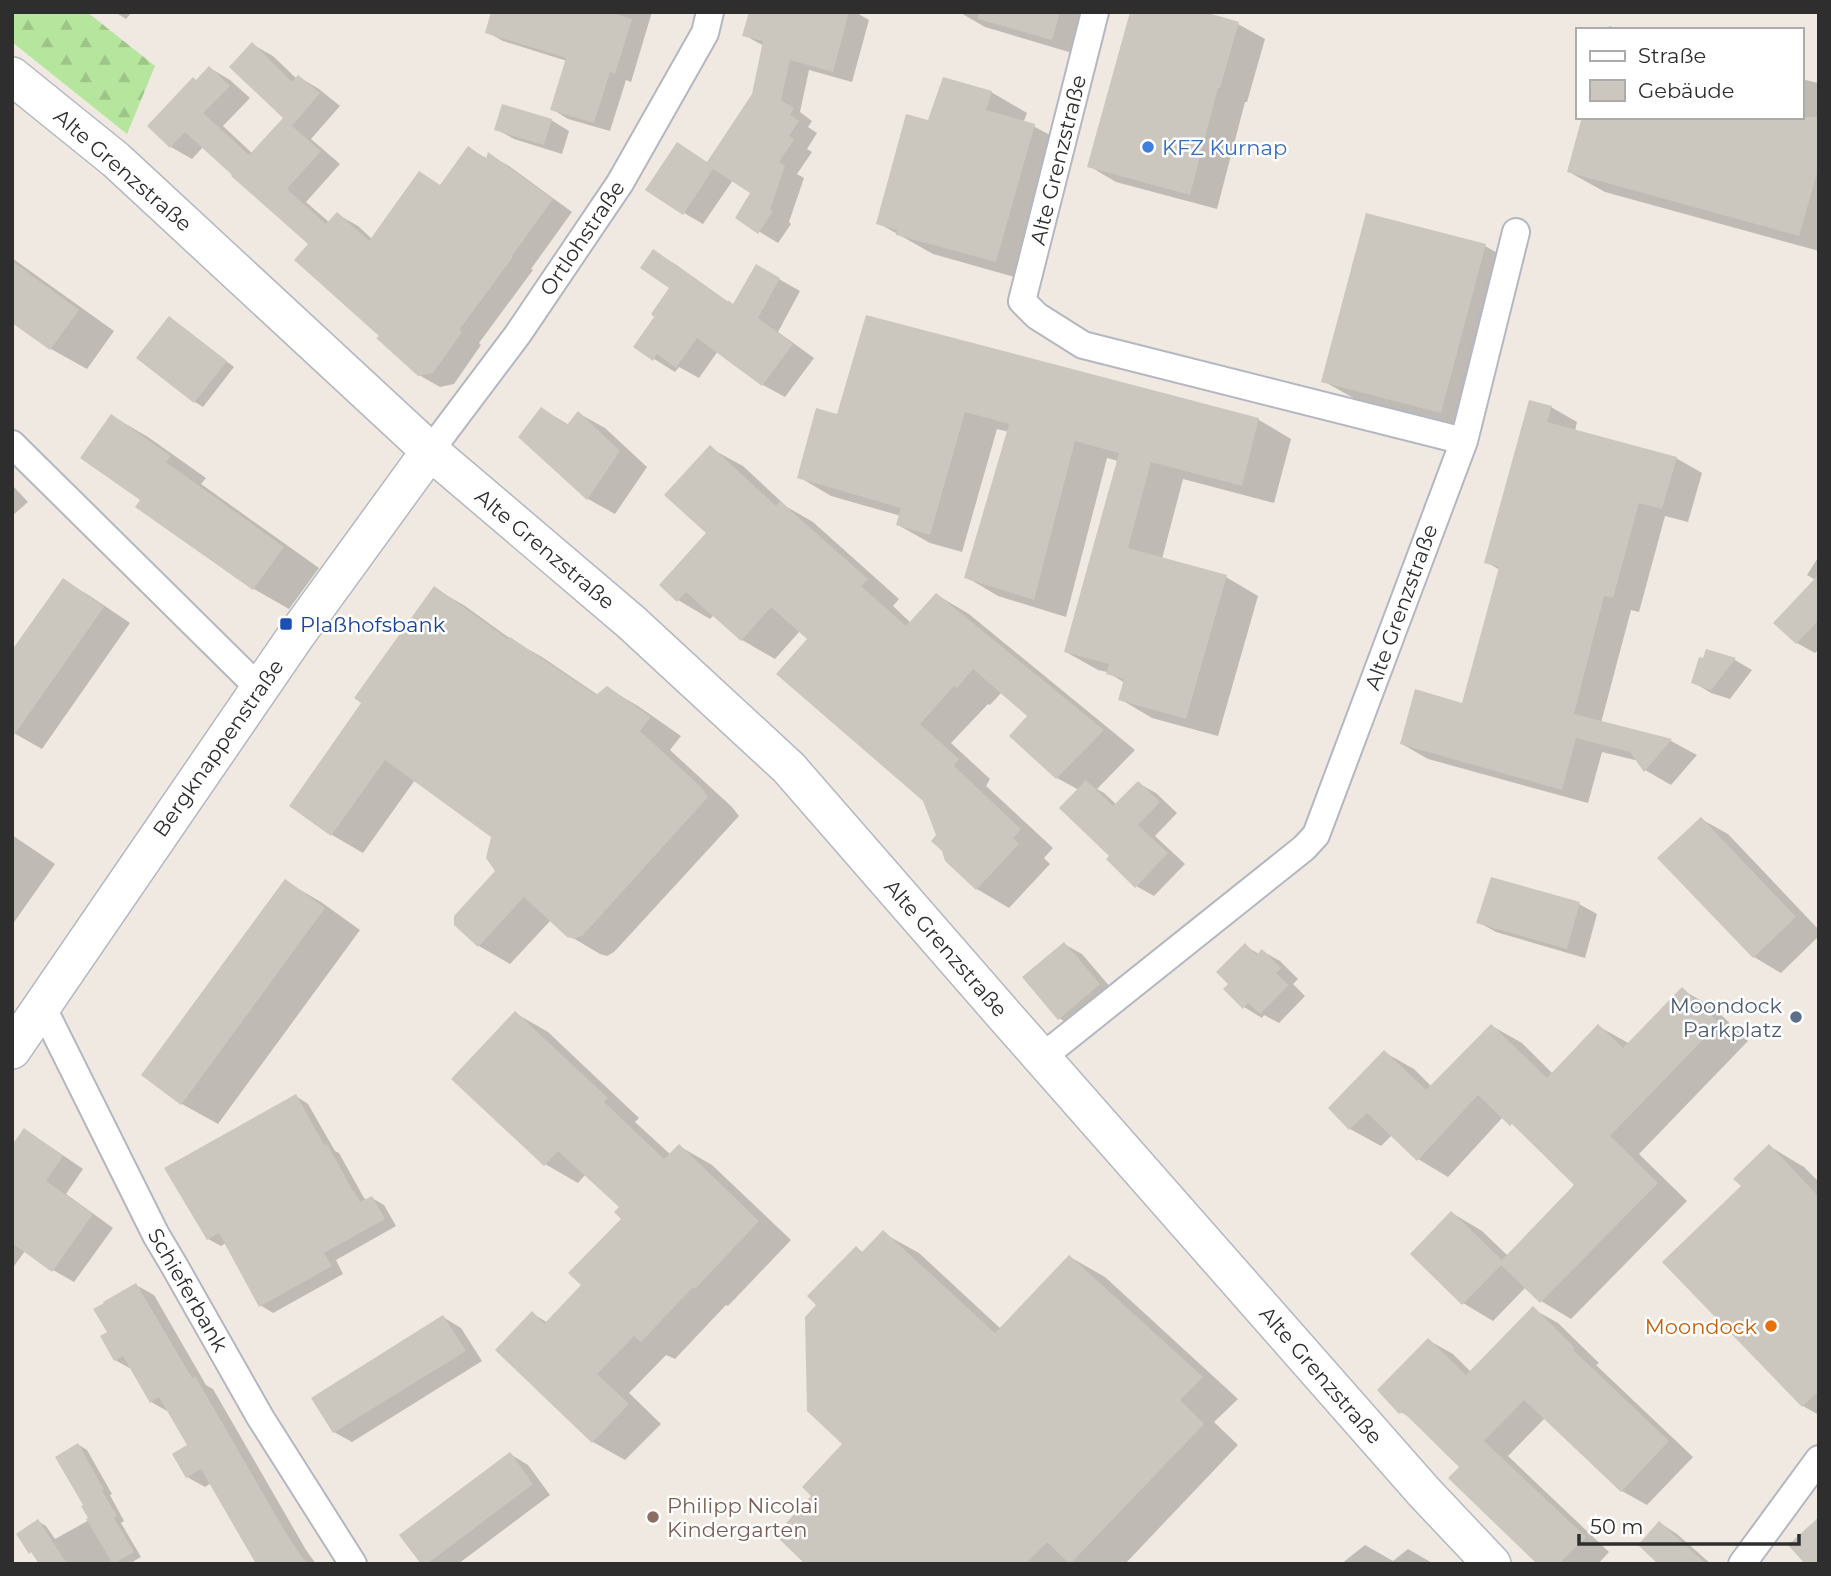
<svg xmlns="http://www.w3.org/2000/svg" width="1831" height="1576" viewBox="0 0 1831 1576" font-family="Montserrat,sans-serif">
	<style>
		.forest { fill: url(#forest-firs) }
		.shadow { fill: #0003 }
		.building { fill: #cbc7bf }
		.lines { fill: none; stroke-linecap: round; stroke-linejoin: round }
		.street-casing { stroke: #b4b7c1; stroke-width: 30 }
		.secondary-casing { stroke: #b4b7c1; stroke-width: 40 }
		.street { stroke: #fff; stroke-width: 26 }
		.secondary { stroke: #fff; stroke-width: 37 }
		.shop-dot { fill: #3f7fe0; stroke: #fff; stroke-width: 2.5 }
		.transit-dot { fill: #1a4fb4; stroke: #fff; stroke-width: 2.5 }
		.service-dot { fill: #5c6f8a; stroke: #fff; stroke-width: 2.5 }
		.food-dot { fill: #e8710a; stroke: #fff; stroke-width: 2.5 }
		.education-dot { fill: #8d6e63; stroke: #fff; stroke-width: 2.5 }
		.labels { text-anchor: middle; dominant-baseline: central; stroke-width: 5; stroke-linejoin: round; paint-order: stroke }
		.shop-label { font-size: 21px; fill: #366cbe; stroke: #fff; text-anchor: start }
		.street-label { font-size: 21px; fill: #2e2e2e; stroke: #fff }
		.transit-label { font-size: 21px; fill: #164399; stroke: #fff; text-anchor: start }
		.service-label { font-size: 21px; fill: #4e5e75; stroke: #fff; text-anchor: end }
		.food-label { font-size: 21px; fill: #c56008; stroke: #fff; text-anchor: end }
		.education-label { font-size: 21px; fill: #785e54; stroke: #fff; text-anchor: start }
	</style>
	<defs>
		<pattern id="forest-firs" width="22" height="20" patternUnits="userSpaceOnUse" patternTransform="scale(1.75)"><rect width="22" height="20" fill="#b6e59e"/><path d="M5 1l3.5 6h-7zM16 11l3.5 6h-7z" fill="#9dc588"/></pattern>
	</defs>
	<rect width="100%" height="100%" fill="#efe9e1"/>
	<path class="forest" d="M 12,12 L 87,12 L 155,66 L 127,134 L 12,42 Z"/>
	<path class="shadow" d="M 115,12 L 132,12 L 126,19 Z
		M 571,12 L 652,12 L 631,82 L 626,80 L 610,131 L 568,119 L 552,109 L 567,61 L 503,41 L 487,32 Z
		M 751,12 L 855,12 L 869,20 L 852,82 L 809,70 L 800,112 L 812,121 L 808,127 L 817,133 L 807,149 L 812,152 L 797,174 L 804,178 L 789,222 L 791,224 L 778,243 L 737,218 L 753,193 L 733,180 L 703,224 L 684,213 L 709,163 L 754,94 L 764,46 L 744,35 Z
		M 959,12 L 1091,12 L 1079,55 L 985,27 Z
		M 1238,24 L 1265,39 L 1247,102 L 1245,102 L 1217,209 L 1116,182 L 1089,166 Z
		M 1609,26 L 1624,30 L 1608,30 Z
		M 252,44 L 273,56 L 297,79 L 299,77 L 319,89 L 340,106 L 311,139 L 340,164 L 306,202 L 330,223 L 337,214 L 358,226 L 372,239 L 441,186 L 468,148 L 488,159 L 489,155 L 509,166 L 572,212 L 531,269 L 533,270 L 479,343 L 481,345 L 454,384 L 440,387 L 419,375 L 381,336 L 310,244 L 204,146 L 192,159 L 171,147 L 197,82 L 210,68 L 230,80 L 250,98 L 223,126 L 253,154 L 285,118 Z
		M 1801,79 L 1819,83 L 1819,251 L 1605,192 L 1569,172 L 1801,117 Z
		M 991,92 L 1027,113 L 1024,121 L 1070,146 L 1032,282 L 933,254 L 878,223 L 929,122 Z
		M 551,120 L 569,131 L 562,154 L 514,139 L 496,129 Z
		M 1485,246 L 1521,266 L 1477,433 L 1359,401 L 1323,381 Z
		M 653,252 L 675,264 L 734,306 L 756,266 L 800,291 L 778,332 L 814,358 L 785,397 L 763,385 L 718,351 L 699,378 L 679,367 L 675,372 L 635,347 L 657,316 L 671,288 Z
		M 12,258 L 114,331 L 87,369 L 51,349 L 12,321 Z
		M 867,317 L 1259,420 L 1291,439 L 1274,503 L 1183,479 L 1162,559 L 1226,577 L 1258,596 L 1218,736 L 1152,718 L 1120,699 L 1125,683 L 1107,672 L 1098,670 L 1066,652 L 1118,461 L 1107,458 L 1066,617 L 998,596 L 966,577 L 1009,432 L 997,429 L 962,552 L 930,543 L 898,525 L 901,516 L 831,496 L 799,477 L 839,416 Z
		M 177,323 L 234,367 L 203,407 L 195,402 Z
		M 1551,407 L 1577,422 L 1575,431 L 1676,458 L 1702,473 L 1688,522 L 1665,516 L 1639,612 L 1631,610 L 1601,723 L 1671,741 L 1697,755 L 1671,785 L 1645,770 L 1639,761 L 1602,752 L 1588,803 L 1428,759 L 1402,744 L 1464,705 L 1500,570 L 1486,562 Z
		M 542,409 L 569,425 L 578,413 L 605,428 L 647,467 L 615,514 L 588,499 L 521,437 Z
		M 112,416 L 148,437 L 206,478 L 201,484 L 319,568 L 289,609 L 254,589 L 142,500 Z
		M 710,448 L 743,466 L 787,507 L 813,522 L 899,599 L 893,606 L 911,623 L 937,595 L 969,614 L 1135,750 L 1097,789 L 1104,793 L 1117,805 L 1138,783 L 1156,793 L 1177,813 L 1155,836 L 1185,864 L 1154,896 L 1136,886 L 1111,856 L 1079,790 L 1057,778 L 1029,716 L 1002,692 L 990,705 L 988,704 L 951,743 L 990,779 L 986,786 L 1053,848 L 1044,858 L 1050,864 L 1009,908 L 977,889 L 938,836 L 924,800 L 809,639 L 800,631 L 775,659 L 742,640 L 714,615 L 710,619 L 678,600 L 708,533 Z
		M 12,485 L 28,502 L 12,516 Z
		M 1819,556 L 1819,582 L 1807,575 Z
		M 63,580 L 90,596 L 130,623 L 42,749 L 12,732 Z
		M 434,588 L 465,606 L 515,642 L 542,657 L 598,695 L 607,688 L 638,706 L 681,736 L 670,750 L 732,807 L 739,816 L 614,952 L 607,956 L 600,954 L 568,935 L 551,920 L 510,964 L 479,946 L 498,871 L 493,836 L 415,780 L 363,853 L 332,835 L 291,806 L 364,703 Z
		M 1819,588 L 1819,649 L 1815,653 L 1797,643 L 1775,623 Z
		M 1707,651 L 1735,660 L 1752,670 L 1730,699 L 1711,693 L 1693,682 Z
		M 1701,819 L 1728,834 L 1819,930 L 1819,936 L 1781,973 L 1754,957 Z
		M 12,835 L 55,864 L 12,925 Z
		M 285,881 L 321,902 L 360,930 L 218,1124 L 182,1104 L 143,1075 Z
		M 1579,904 L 1597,914 L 1585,958 L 1496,932 L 1478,922 Z
		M 1064,944 L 1082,954 L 1117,995 L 1077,1029 L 1059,1018 Z
		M 1245,946 L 1259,954 L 1262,951 L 1280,961 L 1298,979 L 1293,984 L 1305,996 L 1279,1023 L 1264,1015 L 1262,1018 L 1244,1007 Z
		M 1682,990 L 1713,1007 L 1748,1041 L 1639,1154 L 1687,1201 L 1571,1319 L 1541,1301 L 1526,1287 L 1493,1321 L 1463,1303 L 1452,1213 L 1482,1231 L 1508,1256 L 1576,1185 L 1520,1129 L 1503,1117 L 1448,1177 L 1418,1159 L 1392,1135 L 1381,1146 L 1350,1129 L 1384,1052 L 1414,1069 L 1432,1087 L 1492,1026 L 1522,1043 L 1553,1074 L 1598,1026 L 1630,1044 Z
		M 515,1013 L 548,1032 L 639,1118 L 635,1122 L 671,1155 L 679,1146 L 712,1165 L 791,1240 L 728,1306 L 726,1305 L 675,1359 L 666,1355 L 629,1393 L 661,1424 L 625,1460 L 593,1442 L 532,1313 L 548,1323 L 583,1285 L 623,1218 L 621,1207 L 586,1174 L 578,1183 L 545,1164 Z
		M 296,1096 L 308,1104 L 335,1151 L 339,1153 L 364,1198 L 367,1200 L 372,1198 L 384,1205 L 396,1226 L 336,1260 L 343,1274 L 273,1313 L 260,1305 L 226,1243 L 221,1246 L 208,1239 Z
		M 25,1131 L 45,1143 L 83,1169 L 66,1194 L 113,1228 L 74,1282 L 53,1270 L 25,1251 L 12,1269 L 12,1148 Z
		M 1769,1146 L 1804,1167 L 1819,1182 L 1819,1415 L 1803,1406 L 1743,1186 Z
		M 883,1233 L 919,1253 L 1001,1329 L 1070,1257 L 1105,1277 L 1238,1399 L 1214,1422 L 1238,1445 L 1125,1564 L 808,1564 L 814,1496 L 844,1444 L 819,1305 L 856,1248 L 864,1253 Z
		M 136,1285 L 154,1295 L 206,1385 L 213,1389 L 306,1550 L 316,1564 L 258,1564 L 211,1483 L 205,1487 L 187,1477 L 189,1446 L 169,1412 L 151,1402 L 133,1370 L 115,1360 L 109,1333 Z
		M 1533,1309 L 1558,1323 L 1599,1363 L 1596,1365 L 1693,1457 L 1647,1505 L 1622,1491 L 1545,1418 L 1508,1456 L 1609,1552 L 1598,1564 L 1539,1564 L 1462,1466 L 1414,1420 L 1401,1412 L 1428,1340 L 1453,1354 L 1471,1372 Z
		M 443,1317 L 461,1328 L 482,1361 L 352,1442 L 334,1432 Z
		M 79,1445 L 87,1450 L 112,1494 L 110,1495 L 124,1521 L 121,1523 L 141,1557 L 129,1564 L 39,1564 L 38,1521 L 46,1526 L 55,1539 L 91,1519 L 86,1506 Z
		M 510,1454 L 528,1465 L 550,1495 L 458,1564 L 423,1564 Z
		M 1660,1523 L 1677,1534 L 1711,1564 L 1661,1564 Z
		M 1365,1545 L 1393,1561 L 1408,1549 L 1434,1564 L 1341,1564 Z"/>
	<path class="building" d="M 491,12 L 609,12 L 632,19 L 615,74 L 610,72 L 594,123 L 550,110 L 566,58 L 485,33 Z
		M 749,12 L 849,12 L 833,72 L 790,60 L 781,100 L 794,108 L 790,115 L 799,121 L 789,136 L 794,140 L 779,162 L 785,166 L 770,210 L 773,211 L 758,234 L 735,218 L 750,193 L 713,169 L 683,215 L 645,190 L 677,142 L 707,162 L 752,94 L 763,41 L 742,36 Z
		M 979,12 L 1060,12 L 1052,40 L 978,19 Z
		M 1130,12 L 1205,12 L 1239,22 L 1220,88 L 1218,88 L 1190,195 L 1087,167 Z
		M 252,42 L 292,82 L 298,75 L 320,93 L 292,126 L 321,151 L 287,189 L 326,224 L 337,212 L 369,241 L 419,171 L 440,185 L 468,146 L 486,159 L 488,152 L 553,199 L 512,256 L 513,257 L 459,330 L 462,332 L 433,373 L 418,376 L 376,338 L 379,336 L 294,260 L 308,244 L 231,176 L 232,175 L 185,132 L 170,148 L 147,126 L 193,77 L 196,80 L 209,66 L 230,86 L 203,113 L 249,155 L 283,118 L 229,67 Z
		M 943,77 L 992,91 L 986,110 L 1035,124 L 996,262 L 896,235 L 897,230 L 876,224 L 906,114 L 928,120 Z
		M 502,104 L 552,119 L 544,145 L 494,130 Z
		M 1582,117 L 1819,117 L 1819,166 L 1799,236 L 1567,172 Z
		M 1366,213 L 1486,244 L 1441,413 L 1321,382 Z
		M 653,249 L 728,302 L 728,300 L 733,304 L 756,264 L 780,278 L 758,318 L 793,344 L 762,386 L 697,338 L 676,368 L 657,354 L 653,361 L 633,347 L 654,317 L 651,314 L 669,288 L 640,268 Z
		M 12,261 L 79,310 L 50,350 L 12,323 Z
		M 866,315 L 1259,418 L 1242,486 L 1151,462 L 1128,548 L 1227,575 L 1186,719 L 1118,700 L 1124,679 L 1106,674 L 1109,664 L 1064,652 L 1119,453 L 1075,441 L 1034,600 L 964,578 L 1009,424 L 965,412 L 930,535 L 896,525 L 901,508 L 797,478 L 816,408 L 837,414 Z
		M 169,316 L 227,361 L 194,403 L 136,358 Z
		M 1529,400 L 1552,406 L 1547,422 L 1677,457 L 1662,509 L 1639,503 L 1613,598 L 1604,596 L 1574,714 L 1672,739 L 1644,772 L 1630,752 L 1576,738 L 1562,790 L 1400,744 L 1415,689 L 1462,703 L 1499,567 L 1484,563 Z
		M 541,407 L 567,425 L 578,411 L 620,451 L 587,500 L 518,437 Z
		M 111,414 L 171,456 L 166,462 L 284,547 L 253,590 L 135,507 L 140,500 L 80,458 Z
		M 710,445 L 776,506 L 780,501 L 868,579 L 861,586 L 906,626 L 936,593 L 1104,730 L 1056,779 L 1009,736 L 1027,716 L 973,669 L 957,688 L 954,686 L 920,724 L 959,759 L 954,766 L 1021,829 L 1013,838 L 1019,844 L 976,890 L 945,861 L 942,851 L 931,841 L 936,835 L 923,801 L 776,674 L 807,639 L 771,607 L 741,641 L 686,592 L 677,602 L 659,585 L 706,533 L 664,495 Z
		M 1819,574 L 1819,620 L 1796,644 L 1773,623 Z
		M 63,578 L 104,607 L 12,738 L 12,650 Z
		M 434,586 L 508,639 L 510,637 L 596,695 L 607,686 L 651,717 L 640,731 L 701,787 L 708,797 L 583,935 L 575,939 L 567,937 L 524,897 L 478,947 L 454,925 L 454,916 L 495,871 L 486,858 L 491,837 L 385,760 L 331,836 L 289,806 L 361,703 L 354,698 Z
		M 1706,649 L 1736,658 L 1711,690 L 1691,683 L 1699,657 L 1703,658 Z
		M 1086,780 L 1113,806 L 1138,781 L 1160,802 L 1138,825 L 1168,853 L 1135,888 L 1106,859 L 1109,856 L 1059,808 Z
		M 1701,817 L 1796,917 L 1753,958 L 1657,858 Z
		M 1491,877 L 1580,902 L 1567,949 L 1476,923 Z
		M 285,879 L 325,908 L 181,1105 L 141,1075 Z
		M 1064,942 L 1100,984 L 1058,1020 L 1022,977 Z
		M 1245,943 L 1256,955 L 1262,949 L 1281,968 L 1276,973 L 1289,985 L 1260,1014 L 1248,1003 L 1243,1009 L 1223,989 L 1228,984 L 1216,972 Z
		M 1682,987 L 1719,1023 L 1610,1136 L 1658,1183 L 1540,1303 L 1501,1265 L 1462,1305 L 1410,1254 L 1451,1211 L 1502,1260 L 1574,1185 L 1512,1124 L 1510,1126 L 1478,1095 L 1417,1161 L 1367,1113 L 1349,1130 L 1328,1108 L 1384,1050 L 1426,1090 L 1491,1024 L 1547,1078 L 1598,1024 L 1623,1048 Z
		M 515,1011 L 608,1098 L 604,1102 L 664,1159 L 679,1144 L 759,1221 L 695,1289 L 693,1287 L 641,1342 L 634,1336 L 597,1374 L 629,1404 L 592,1443 L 495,1350 L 532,1311 L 544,1324 L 581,1285 L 568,1273 L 621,1219 L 614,1212 L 619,1207 L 558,1151 L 544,1166 L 451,1079 Z
		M 296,1094 L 324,1145 L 327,1144 L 353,1191 L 354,1191 L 360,1202 L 372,1196 L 385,1219 L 324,1253 L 332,1266 L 259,1307 L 219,1233 L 207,1240 L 164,1168 Z
		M 24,1128 L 63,1156 L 46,1181 L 93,1214 L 52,1272 L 12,1243 L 12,1145 Z
		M 1769,1144 L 1819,1197 L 1819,1391 L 1802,1407 L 1662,1262 L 1741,1186 L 1733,1179 Z
		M 883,1230 L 995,1333 L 1069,1255 L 1203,1377 L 1180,1400 L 1204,1424 L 1070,1564 L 1047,1542 L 1025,1564 L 805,1564 L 775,1535 L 811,1496 L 802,1487 L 842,1444 L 807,1411 L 805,1317 L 816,1305 L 807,1296 L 856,1246 L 862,1252 Z
		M 136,1283 L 192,1378 L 195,1376 L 289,1538 L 307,1564 L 256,1564 L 201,1469 L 186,1478 L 172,1454 L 187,1445 L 159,1397 L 150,1403 L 123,1356 L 114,1361 L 100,1336 L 107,1332 L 93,1309 L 104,1303 L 103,1302 Z
		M 1533,1306 L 1575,1348 L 1573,1350 L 1669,1441 L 1621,1492 L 1524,1400 L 1484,1441 L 1586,1537 L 1559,1564 L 1537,1564 L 1448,1478 L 1459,1467 L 1403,1412 L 1399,1414 L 1377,1390 L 1428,1338 L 1466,1375 Z
		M 443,1315 L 466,1351 L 333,1433 L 311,1398 Z
		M 78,1443 L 104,1490 L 102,1491 L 117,1516 L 114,1518 L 134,1552 L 113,1564 L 86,1519 L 88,1518 L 81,1506 L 83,1505 L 55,1457 Z
		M 510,1452 L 533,1484 L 427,1564 L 421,1564 L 399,1535 Z
		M 1819,1517 L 1819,1564 L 1805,1564 L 1788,1545 Z
		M 38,1519 L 67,1564 L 39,1564 L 31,1552 L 29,1554 L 16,1534 Z
		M 1659,1521 L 1706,1564 L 1658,1564 L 1638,1545 Z"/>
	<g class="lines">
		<g class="street-casing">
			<path id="street" d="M 1464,441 L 1516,232
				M 12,444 L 259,688
				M 430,451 L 518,334 L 620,183 L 705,33 L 710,12
				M 42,1006 L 156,1235 L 175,1267 L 260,1417 L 353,1564
				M 1041,1058 L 1304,848 L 1316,835 L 1464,441 L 1083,345 L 1037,316 L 1022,301 L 1095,12
				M 1742,1564 L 1819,1459"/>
		</g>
		<g class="secondary-casing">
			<path id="secondary" d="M 12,76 L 116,160 L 430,451 L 631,622 L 789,768 L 998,1008 L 1424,1492 L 1492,1564
				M 12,1050 L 297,634 L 430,451"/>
		</g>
		<use href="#street" class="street"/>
		<use href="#secondary" class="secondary"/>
	</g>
	<circle class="shop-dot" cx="1148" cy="147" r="7"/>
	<rect class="transit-dot" x="279" y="617" width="14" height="14" rx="3.5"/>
	<circle class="service-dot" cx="1796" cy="1017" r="7"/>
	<circle class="food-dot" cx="1771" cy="1326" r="7"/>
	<circle class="education-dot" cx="653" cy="1517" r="7"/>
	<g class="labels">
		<g class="shop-label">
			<text x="1162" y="147">KFZ Kurnap</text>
		</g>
		<g class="street-label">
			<text transform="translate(1058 160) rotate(-76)">Alte Grenzstraße</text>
			<text transform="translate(123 170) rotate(41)">Alte Grenzstraße</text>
			<text transform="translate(582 238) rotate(-56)">Ortlohstraße</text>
			<text transform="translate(545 549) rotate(40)">Alte Grenzstraße</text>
			<text transform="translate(1401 607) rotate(-70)">Alte Grenzstraße</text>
			<text transform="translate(218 748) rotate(-55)">Bergknappenstraße</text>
			<text transform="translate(946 948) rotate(49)">Alte Grenzstraße</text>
			<text transform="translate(188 1290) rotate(60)">Schieferbank</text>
			<text transform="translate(1321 1375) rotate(49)">Alte Grenzstraße</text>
		</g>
		<g class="transit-label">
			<text x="300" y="624">Plaßhofsbank</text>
		</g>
		<g class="service-label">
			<text x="1782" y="1005">Moondock<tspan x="1782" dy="24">Parkplatz</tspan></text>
		</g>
		<g class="food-label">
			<text x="1757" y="1326">Moondock</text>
		</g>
		<g class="education-label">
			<text x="667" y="1505">Philipp Nicolai<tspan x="667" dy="24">Kindergarten</tspan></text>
		</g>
	</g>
	<rect width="1831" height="1576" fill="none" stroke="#2e2e2e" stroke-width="28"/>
	<rect x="1576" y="28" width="228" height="91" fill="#ffffff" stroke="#ababab" stroke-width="2"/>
	<rect x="1590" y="51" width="35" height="10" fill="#ffffff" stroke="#ababab" stroke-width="2"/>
	<text x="1638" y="63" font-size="21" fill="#2e2e2e">Straße</text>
	<rect x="1590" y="80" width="35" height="21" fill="#cbc7bf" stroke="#ababab" stroke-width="2"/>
	<text x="1638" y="98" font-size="21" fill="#2e2e2e">Gebäude</text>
	<path d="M1579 1534v10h220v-10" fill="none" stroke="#2e2e2e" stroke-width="3.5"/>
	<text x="1590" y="1534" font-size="21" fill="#2e2e2e" stroke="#ffffff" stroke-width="5" paint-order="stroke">50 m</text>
</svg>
